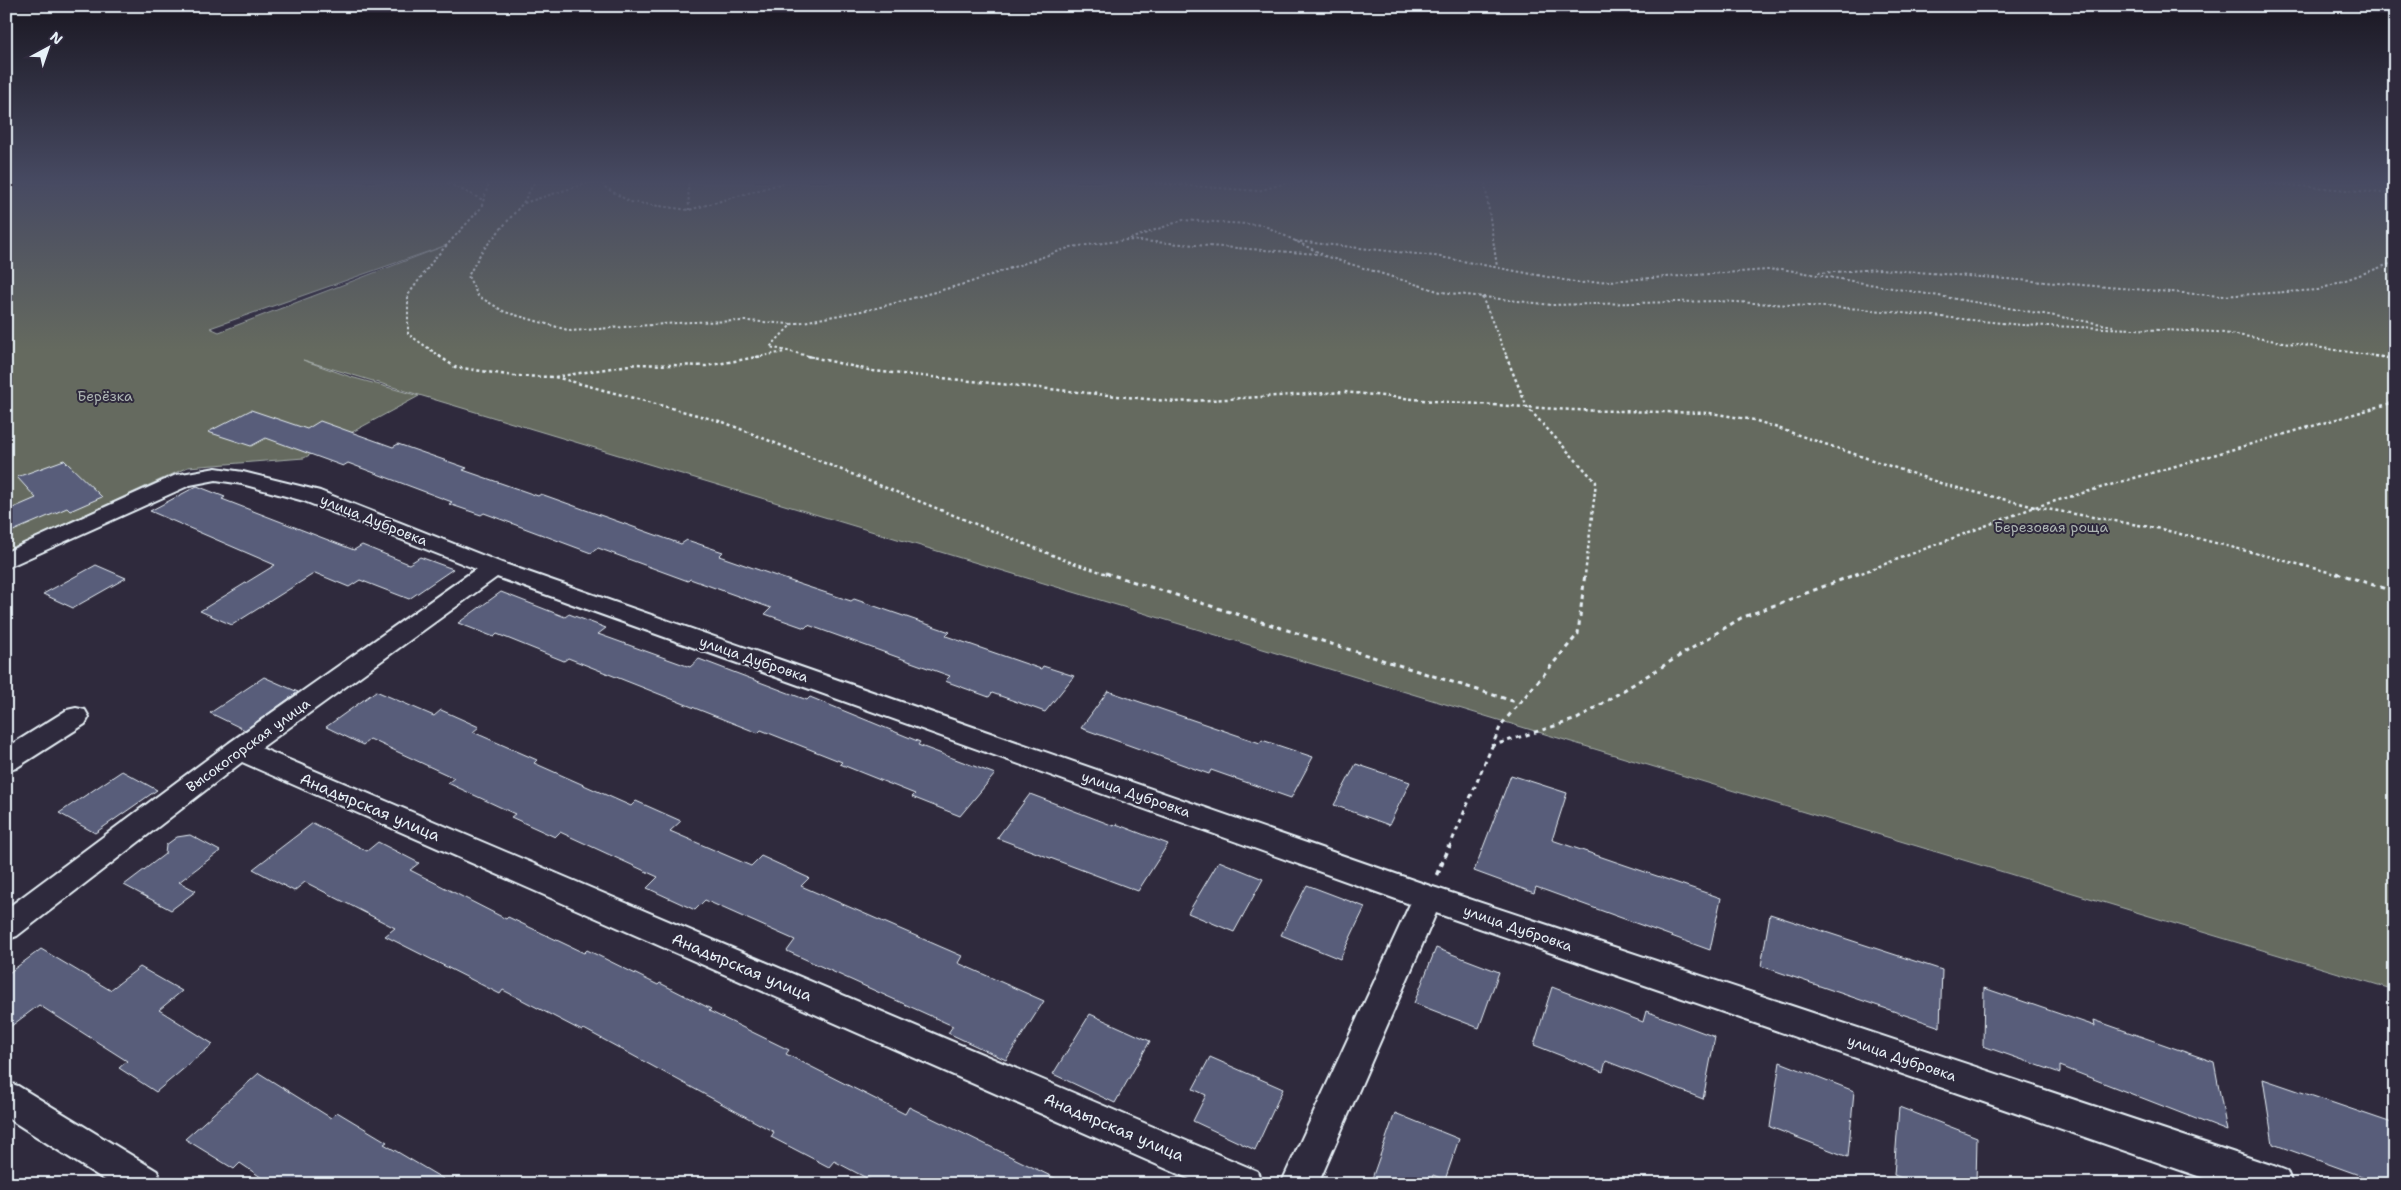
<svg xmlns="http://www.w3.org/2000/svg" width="2401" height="1190" viewBox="0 0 2401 1190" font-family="'Shantell Sans',sans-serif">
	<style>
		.green { fill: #656b5e; stroke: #a6aeab; fill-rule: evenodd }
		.building { fill: #595d7a; stroke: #e8f1f8 }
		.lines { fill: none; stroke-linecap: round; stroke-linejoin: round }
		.minor-casing { stroke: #e8f1f8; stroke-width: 4 }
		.path-far3 { stroke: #e8f1f8; stroke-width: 2; stroke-dasharray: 2.5 2.5; stroke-linecap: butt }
		.path-far2 { stroke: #e8f1f8; stroke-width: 2.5; stroke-dasharray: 3 3; stroke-linecap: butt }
		.path-far1 { stroke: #e8f1f8; stroke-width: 3; stroke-dasharray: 4.5 4.5; stroke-linecap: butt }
		.path { stroke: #e8f1f8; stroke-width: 4.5; stroke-dasharray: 5 5; stroke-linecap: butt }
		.minor { fill: #2f2a3d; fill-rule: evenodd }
		.labels { text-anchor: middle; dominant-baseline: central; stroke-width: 4; stroke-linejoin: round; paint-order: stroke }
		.park-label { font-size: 14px; fill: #adb5b3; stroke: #2f2a3d }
		.street-label { font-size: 14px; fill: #e8f1f8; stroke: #2f2a3d }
		.near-street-label { font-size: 16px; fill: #e8f1f8; stroke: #2f2a3d }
	</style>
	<rect width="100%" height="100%" fill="#2f2a3d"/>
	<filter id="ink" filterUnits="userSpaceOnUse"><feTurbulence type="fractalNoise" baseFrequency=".02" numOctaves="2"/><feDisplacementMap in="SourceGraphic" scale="10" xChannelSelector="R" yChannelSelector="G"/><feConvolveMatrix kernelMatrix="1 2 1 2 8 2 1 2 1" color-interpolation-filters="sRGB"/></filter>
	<g filter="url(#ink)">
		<path class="green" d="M 6,183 L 2395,183 L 2395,990 L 303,360 L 351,377 L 419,396 L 304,458 L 188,467 L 6,551 ZM 447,245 L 219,332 L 210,328 Z"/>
		<path class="building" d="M 251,410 L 307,429 L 320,421 L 393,447 L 398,444 L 467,468 L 463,470 L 538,496 L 541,494 L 681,544 L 687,540 L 723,552 L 719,556 L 799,584 L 851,601 L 854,599 L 950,632 L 946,636 L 1041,669 L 1043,666 L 1074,676 L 1045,712 L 992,693 L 989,697 L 945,681 L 950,676 L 808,625 L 805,628 L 765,614 L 771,608 L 690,579 L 688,581 L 598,548 L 591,553 L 484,513 L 481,515 L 449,504 L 452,502 L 348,463 L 343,466 L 266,438 L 251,446 L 208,432 Z
			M 64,460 L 102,497 L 70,511 L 67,508 L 6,534 L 6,511 L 36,498 L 17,477 Z
			M 197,486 L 225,497 L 222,499 L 354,550 L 362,545 L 409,564 L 420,557 L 453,569 L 409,599 L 360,580 L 349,587 L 315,573 L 232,625 L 200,611 L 275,565 L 150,511 Z
			M 96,565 L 126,578 L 73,608 L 43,594 Z
			M 501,592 L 565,617 L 569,614 L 606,628 L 598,634 L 690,667 L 699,659 L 807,700 L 810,697 L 920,742 L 918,745 L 995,774 L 960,816 L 912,797 L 915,794 L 840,764 L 842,762 L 761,730 L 758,733 L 568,658 L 564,661 L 497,634 L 494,637 L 458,623 Z
			M 264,677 L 298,692 L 245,730 L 210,713 Z
			M 376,691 L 434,716 L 441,710 L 479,727 L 473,732 L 537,760 L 534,763 L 631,806 L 636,801 L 681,821 L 670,831 L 751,866 L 761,856 L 809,878 L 801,886 L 962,956 L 958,963 L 1044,1001 L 1006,1060 L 948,1033 L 953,1026 L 787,951 L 795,940 L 705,900 L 695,910 L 647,888 L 658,877 L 560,832 L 555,837 L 511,817 L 515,814 L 448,783 L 454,778 L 370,739 L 363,745 L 326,727 Z
			M 1108,691 L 1260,743 L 1262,740 L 1313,757 L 1291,798 L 1211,770 L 1209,774 L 1081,728 Z
			M 1356,764 L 1410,782 L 1389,825 L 1334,805 Z
			M 122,771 L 157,790 L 95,833 L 59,813 Z
			M 1511,775 L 1567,793 L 1552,840 L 1721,898 L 1710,950 L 1536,887 L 1534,893 L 1474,871 Z
			M 1030,794 L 1114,826 L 1116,824 L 1168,844 L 1138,891 L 997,838 Z
			M 313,823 L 367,851 L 378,842 L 419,863 L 410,870 L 506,919 L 508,917 L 584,953 L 587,950 L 658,985 L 660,983 L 711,1009 L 709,1011 L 789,1050 L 786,1054 L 905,1114 L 909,1107 L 1067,1184 L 878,1184 L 834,1161 L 829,1167 L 771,1137 L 774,1132 L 584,1029 L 582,1031 L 503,990 L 500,994 L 385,936 L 395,928 L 305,882 L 294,891 L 253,869 Z
			M 190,835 L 220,851 L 179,882 L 196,891 L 171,910 L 124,885 L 165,854 L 166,845 L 177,837 Z
			M 1219,861 L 1263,879 L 1234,932 L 1188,913 Z
			M 1307,885 L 1365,907 L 1340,959 L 1281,935 Z
			M 1770,914 L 1942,970 L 1940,1027 L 1761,966 Z
			M 1436,948 L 1499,972 L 1479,1028 L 1414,1003 Z
			M 41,949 L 110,990 L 140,967 L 182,991 L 159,1010 L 213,1044 L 156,1092 L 119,1068 L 127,1061 L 39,1005 L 6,1030 L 6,975 Z
			M 1552,987 L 1643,1022 L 1646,1011 L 1715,1037 L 1703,1099 L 1606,1061 L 1603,1072 L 1534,1045 Z
			M 1984,988 L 2095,1026 L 2094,1020 L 2214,1062 L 2227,1131 L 2060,1066 L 2060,1073 L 1983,1046 Z
			M 1090,1014 L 1150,1041 L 1115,1103 L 1053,1074 Z
			M 1210,1057 L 1283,1089 L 1255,1150 L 1193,1121 L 1206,1095 L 1193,1089 Z
			M 1780,1062 L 1854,1091 L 1848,1157 L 1770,1127 Z
			M 259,1073 L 331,1118 L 337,1112 L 387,1142 L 384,1144 L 452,1184 L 271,1184 L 240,1163 L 234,1169 L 185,1139 Z
			M 2263,1079 L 2395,1124 L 2395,1184 L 2384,1184 L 2273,1144 Z
			M 1899,1107 L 1977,1137 L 1976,1184 L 1917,1184 L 1894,1175 Z
			M 1395,1113 L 1459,1139 L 1445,1180 L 1433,1175 L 1430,1184 L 1370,1184 Z"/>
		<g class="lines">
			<g class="minor-casing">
				<path id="minor" d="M 216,468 L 243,472 L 320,491 L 502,563 L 1433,887 L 2274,1166 L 2287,1171 L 2292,1184 L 2221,1184 L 1436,913 L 1318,1184 L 1281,1184 L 1410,904 L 497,577 L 261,748 L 1257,1171 L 1262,1184 L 1201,1184 L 242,762 L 17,936 L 6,940 L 6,909 L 229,743 L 476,569 L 304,501 L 242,484 L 216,480 L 190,485 L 6,568 L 6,552 L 176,475 Z
					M 76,708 L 85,710 L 89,717 L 85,724 L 16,768 L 6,771 L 6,748 L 67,710 Z
					M 6,1082 L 18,1086 L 157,1171 L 162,1184 L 111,1184 L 6,1117 Z"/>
			</g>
			<path class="path-far3" d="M 448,183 L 483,200
				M 534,183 L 523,203 L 482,251 L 468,276 L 478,296 L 505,312 L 571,331 L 691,322 L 748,321 L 791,324
				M 603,183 L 603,186 L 630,202 L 689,210 L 783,183
				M 688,183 L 689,210
				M 1155,183 L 1258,191 L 1286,183
				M 1485,183 L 1497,267
				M 2265,183 L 2395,194
				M 2389,183 L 2395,185
				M 524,203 L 588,183
				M 1130,239 L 1183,220 L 1263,225 L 1322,254
				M 1295,241 L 1435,256 L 1580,283 L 1782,269 L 2113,326
				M 1818,273 L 1880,269 L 2221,296 L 2318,290 L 2395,262
				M 1482,297 L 1507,357
				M 441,357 L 408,334 L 408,295 L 435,258 L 481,208 L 489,183
				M 756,357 L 785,352
				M 813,357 L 770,347 L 792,324 L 877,308 L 971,282 L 1071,247 L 1127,240 L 1318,254 L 1441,292 L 1552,305 L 1718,301 L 1863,309 L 2021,325 L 2217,332 L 2382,357"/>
			<path class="path-far2" d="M 439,356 L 455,367 L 514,376 L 555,377 L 636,364 L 706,366 L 763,356
				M 808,356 L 873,371 L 1176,402 L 1344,392 L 1433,401 L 1572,410 L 1710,413 L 1754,420 L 1946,485 L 2035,507 L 2161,529 L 2340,575
				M 1506,356 L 1527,407 L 1596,482 L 1585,575
				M 2374,356 L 2395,359
				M 555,377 L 723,422 L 1067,561 L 1110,575
				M 1856,575 L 2035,507 L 2395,402"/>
			<path class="path-far1" d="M 1106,573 L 1519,703
				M 2337,573 L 2395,592
				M 1491,746 L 1577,719 L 1741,618 L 1859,573
				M 1449,848 L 1501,725 L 1578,634 L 1585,573"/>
			<path class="path" d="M 1437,875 L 1449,846"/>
			<use href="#minor" class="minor"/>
		</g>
	</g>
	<linearGradient id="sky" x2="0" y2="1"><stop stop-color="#1a1722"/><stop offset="0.52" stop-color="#474a62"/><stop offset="1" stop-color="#474a62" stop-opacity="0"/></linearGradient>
	<rect width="2401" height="350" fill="url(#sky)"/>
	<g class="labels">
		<g class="park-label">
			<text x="105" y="396">Берёзка</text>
			<text x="2051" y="527">Березовая роща</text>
		</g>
		<g class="street-label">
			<text transform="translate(374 520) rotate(22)">улица Дубровка</text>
			<text transform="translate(754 659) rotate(19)">улица Дубровка</text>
			<text transform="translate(248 745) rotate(-36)">Высокогорская улица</text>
			<text transform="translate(1136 794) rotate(19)">улица Дубровка</text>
			<text transform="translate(1518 928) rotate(19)">улица Дубровка</text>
			<text transform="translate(1902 1058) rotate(19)">улица Дубровка</text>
		</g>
		<g class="near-street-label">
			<text transform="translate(370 807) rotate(23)">Анадырская улица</text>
			<text transform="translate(742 967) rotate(23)">Анадырская улица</text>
			<text transform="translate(1114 1127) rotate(23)">Анадырская улица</text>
		</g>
	</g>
	<rect width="2401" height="1190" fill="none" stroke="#2f2a3d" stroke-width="25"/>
	<rect x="12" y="12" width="2376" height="1165" fill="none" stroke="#e8f1f8" stroke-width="2" filter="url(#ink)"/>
	<g transform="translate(48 48) rotate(40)" stroke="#2f2a3d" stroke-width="4" paint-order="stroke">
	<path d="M0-4L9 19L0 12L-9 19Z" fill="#e8f1f8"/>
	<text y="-8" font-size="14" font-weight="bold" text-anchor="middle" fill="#e8f1f8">N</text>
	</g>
</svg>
